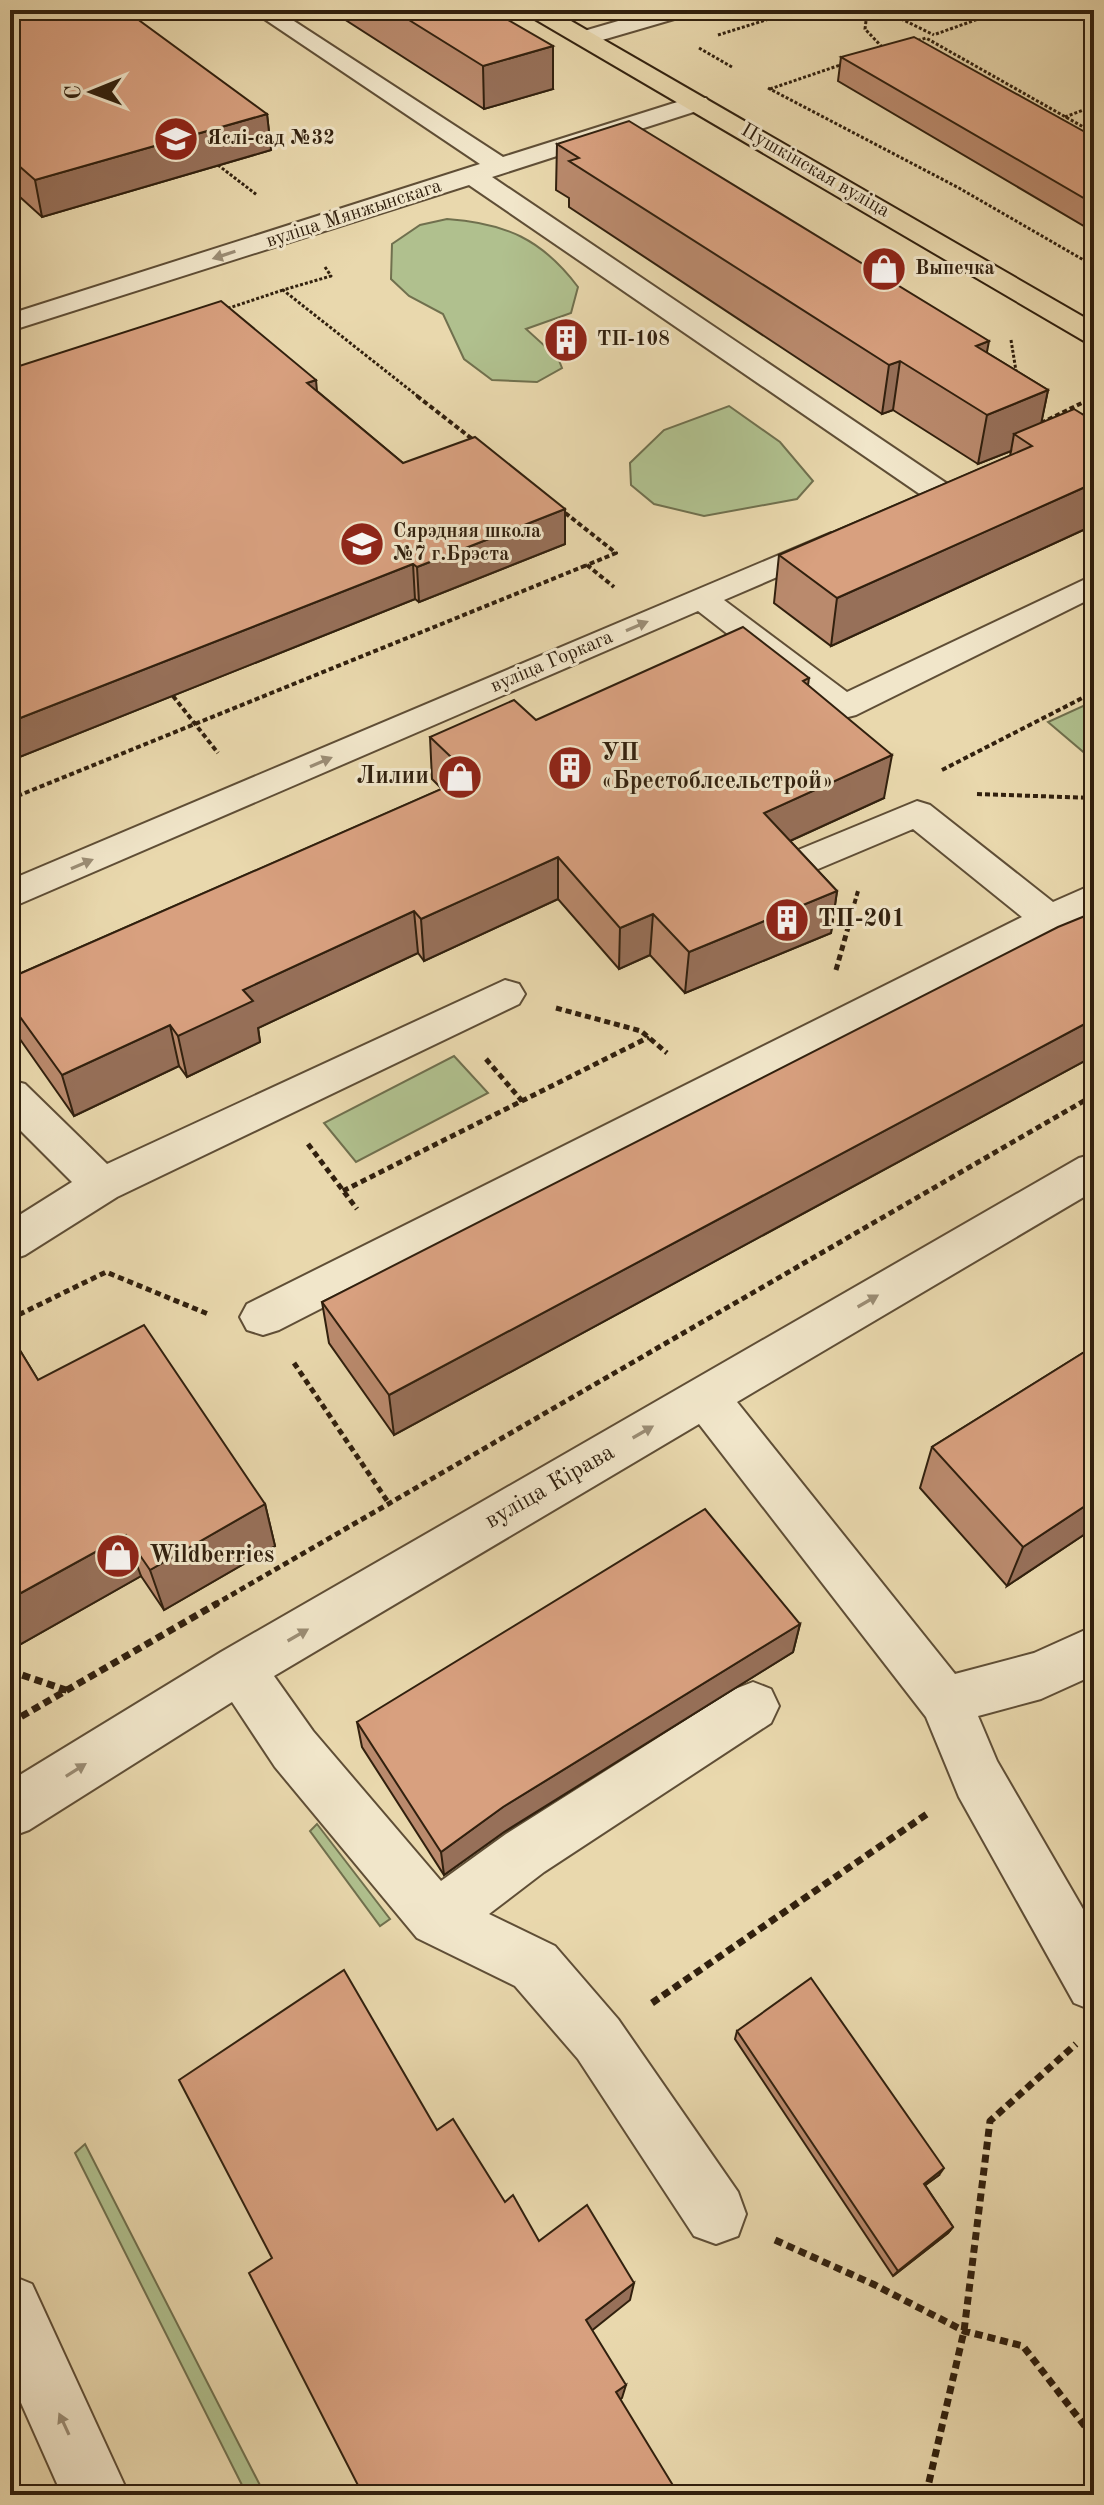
<svg xmlns="http://www.w3.org/2000/svg" width="1104" height="2505" viewBox="0 0 1104 2505" font-family="'Old Standard TT',serif">
	<style>
		.green { fill: #b0c08e; stroke: #70704e; stroke-width: 2 }
		.lines { fill: none; stroke-linecap: round; stroke-linejoin: round }
		.minor-casing { stroke: #5f4e36; stroke-width: 4 }
		.major-casing { stroke: #31200e; stroke-width: 4 }
		.path-far3 { stroke: #31200e; stroke-width: 3; stroke-dasharray: 3 2; stroke-linecap: butt }
		.path-far2 { stroke: #31200e; stroke-width: 4; stroke-dasharray: 5 3; stroke-linecap: butt }
		.path-far1 { stroke: #31200e; stroke-width: 5; stroke-dasharray: 6 4; stroke-linecap: butt }
		.path { stroke: #31200e; stroke-width: 7; stroke-dasharray: 8 5; stroke-linecap: butt }
		.minor { fill: #f1e6ca; fill-rule: evenodd }
		.major { fill: #e9d8ad; fill-rule: evenodd }
		.wall { fill: #ba8a6d; stroke: #31200e; stroke-width: 2 }
		.shaded-wall { fill: #977059; stroke: #31200e; stroke-width: 2 }
		.building { fill: #d8a07f; stroke: #31200e; stroke-width: 2 }
		.oneway { fill: #9b8d75 }
		.labels { text-anchor: middle; dominant-baseline: central; stroke-width: 6; stroke-linejoin: round; paint-order: stroke }
		.far-poi-label { font-size: 20px; font-weight: bold; fill: #31200e; stroke: #f1e6ca; text-anchor: start }
		.far-street-label { font-size: 20px; fill: #31200e; stroke: #f1e6ca }
		.poi-label { font-size: 24px; font-weight: bold; fill: #31200e; stroke: #f1e6ca; text-anchor: start }
		.street-label { font-size: 24px; fill: #31200e; stroke: #f1e6ca }
	</style>
	<rect width="100%" height="100%" fill="#e9d8ad"/>
	<filter id="stains"><feTurbulence type="fractalNoise" baseFrequency=".0025" numOctaves="4"/><feColorMatrix values="0 0 0 0 .2 0 0 0 0 .09 0 0 0 0 .02 0 0 0 .5 -.17"/></filter>
	<radialGradient id="worn" r=".72"><stop offset=".6" stop-color="#630" stop-opacity="0"/><stop offset="1" stop-color="#630" stop-opacity=".3"/></radialGradient>
	<path class="green" d="M 447,219 C 505,223 542,239 578,287 L 571,313 L 526,329 L 558,358 L 562,368 L 537,382 L 492,380 L 464,359 L 443,314 L 409,296 L 391,279 L 392,244 L 420,225 Z
		M 729,406 L 780,442 L 813,481 L 797,499 L 704,516 L 654,504 L 631,485 L 630,463 L 664,430 Z
		M 1094,701 L 1094,761 L 1048,722 Z
		M 454,1056 L 488,1093 L 356,1162 L 324,1123 Z
		M 317,1824 L 390,1919 L 380,1926 L 310,1831 Z
		M 85,2144 L 265,2495 L 247,2495 L 75,2153 Z"/>
	<g class="lines">
		<g class="minor-casing">
			<path id="minor" d="M 251,10 L 277,10 L 503,157 L 690,98 L 706,98 L 710,103 L 706,108 L 492,177 L 952,487 L 956,494 L 952,501 L 941,503 L 930,501 L 469,185 L 10,331 L 10,314 L 480,164 Z
				M 656,10 L 691,10 L 688,15 L 585,45 L 577,43 L 574,38 L 577,33 Z
				M 831,533 L 842,535 L 847,542 L 842,549 L 724,600 L 847,692 L 1094,575 L 1094,597 L 856,715 L 844,718 L 832,715 L 698,611 L 10,908 L 10,880 Z
				M 917,801 L 930,805 L 1053,902 L 1094,884 L 1094,913 L 1078,921 L 1094,934 L 1094,968 L 1080,964 L 1047,937 L 279,1330 L 263,1335 L 247,1330 L 240,1317 L 247,1304 L 1022,917 L 913,829 L 799,877 L 786,873 L 780,864 L 786,855 Z
				M 505,980 L 519,984 L 525,994 L 519,1004 L 117,1197 L 25,1255 L 10,1260 L 10,1221 L 72,1182 L 10,1120 L 10,1080 L 25,1084 L 107,1164 Z
				M 1094,1154 L 1094,1191 L 737,1402 L 955,1674 L 1034,1653 L 1094,1626 L 1094,1675 L 1041,1699 L 978,1716 L 997,1761 L 1094,1928 L 1094,2011 L 1074,2003 L 959,1797 L 926,1717 L 699,1424 L 274,1676 L 313,1731 L 441,1881 L 506,1834 L 735,1689 L 753,1682 L 771,1689 L 779,1706 L 771,1723 L 544,1872 L 489,1914 L 555,1946 L 618,2019 L 738,2192 L 746,2214 L 738,2236 L 716,2244 L 694,2236 L 578,2059 L 515,1986 L 417,1938 L 275,1767 L 232,1702 L 29,1830 L 10,1837 L 10,1781 L 221,1652 L 1079,1158 Z
				M 10,2275 L 32,2284 L 129,2495 L 62,2495 L 10,2378 Z"/>
		</g>
		<g class="major-casing">
			<path id="major" d="M 525,10 L 552,10 L 1094,323 L 1094,343 L 1084,341 L 528,15 Z"/>
		</g>
		<path class="path-far3" d="M 876,10 L 866,21 L 865,29 L 883,48
			M 883,10 L 934,35
			M 936,34 L 1004,10
			M 718,35 L 798,10
			M 913,42 L 926,38 L 1094,133
			M 699,48 L 732,67
			M 768,88 L 959,188 L 1094,266
			M 770,89 L 846,63
			M 1065,117 L 1094,106
			M 214,162 L 257,195
			M 325,267 L 331,276 L 283,290 L 420,398
			M 223,310 L 283,290
			M 1011,340 L 1017,377"/>
		<path class="path-far2" d="M 417,396 L 476,442
			M 1041,423 L 1094,397
			M 559,508 L 616,553 L 587,565 L 614,587
			M 173,696 L 218,753
			M 942,770 L 1094,692
			M 977,794 L 1094,798
			M 10,799 L 587,565
			M 850,919 L 858,891"/>
		<path class="path-far1" d="M 836,970 L 851,917
			M 556,1008 L 641,1031 L 667,1053
			M 486,1059 L 522,1101
			M 308,1144 L 357,1209
			M 343,1191 L 649,1037
			M 10,1319 L 106,1272 L 208,1314
			M 294,1363 L 390,1505
			M 214,1605 L 1094,1095"/>
		<path class="path" d="M 10,1671 L 69,1691
			M 10,1723 L 218,1603
			M 652,2003 L 927,1814
			M 775,2240 L 875,2285 L 964,2331 L 1023,2346 L 1094,2438
			M 926,2495 L 964,2331 L 990,2121 L 1076,2044"/>
		<use href="#minor" class="minor"/>
		<use href="#major" class="major"/>
	</g>
	<path class="wall" d="M 10,10 L 267,114 L 271,150 L 42,217 L 10,188 Z
		M 330,10 L 491,10 L 553,89 L 484,109 Z
		M 841,57 L 1094,137 L 1094,232 L 838,81 Z
		M 557,144 L 987,353 L 1048,390 L 1041,423 L 1094,419 L 1094,525 L 831,646 L 774,603 L 779,555 L 1010,456 L 1011,451 L 978,464 L 893,410 L 882,414 L 569,207 L 569,198 L 556,190 Z
		M 10,369 L 317,391 L 403,463 L 565,509 L 565,544 L 419,602 L 415,599 L 12,760 L 10,758 Z
		M 809,678 L 808,685 L 884,798 L 790,841 L 837,891 L 831,933 L 685,993 L 650,955 L 619,969 L 558,899 L 424,961 L 418,953 L 258,1028 L 260,1042 L 187,1077 L 179,1066 L 74,1116 L 10,1025 L 10,978 L 442,789 L 432,779 L 430,737 Z
		M 1094,922 L 1094,1056 L 394,1435 L 329,1343 L 322,1302 Z
		M 10,1334 L 38,1380 L 265,1504 L 275,1546 L 164,1610 L 141,1576 L 19,1645 L 10,1628 Z
		M 1094,1346 L 1094,1528 L 1007,1586 L 920,1488 L 932,1447 Z
		M 800,1624 L 793,1652 L 504,1832 L 444,1875 L 362,1747 L 357,1722 Z
		M 737,2031 L 939,2175 L 925,2185 L 953,2227 L 948,2233 L 893,2276 L 735,2039 Z"/>
	<path class="shaded-wall" d="M 553,46 L 553,89 L 484,109 L 483,66 Z
		M 267,114 L 271,150 L 42,217 L 35,180 Z
		M 989,341 L 980,389 L 976,346 Z
		M 900,361 L 893,410 L 882,414 L 889,365 Z
		M 316,380 L 319,414 L 307,383 Z
		M 1048,390 L 1038,439 L 1014,434 L 1011,451 L 978,464 L 987,415 Z
		M 1094,483 L 1094,525 L 831,646 L 837,598 Z
		M 565,509 L 565,544 L 419,602 L 417,567 Z
		M 413,564 L 415,599 L 12,760 L 10,753 L 10,722 Z
		M 892,755 L 884,798 L 759,855 L 764,813 Z
		M 558,857 L 558,899 L 424,961 L 421,919 Z
		M 837,891 L 831,933 L 685,993 L 689,952 Z
		M 414,911 L 418,953 L 258,1028 L 260,1042 L 187,1077 L 178,1036 L 243,990 Z
		M 653,914 L 650,955 L 619,969 L 620,928 Z
		M 1094,1019 L 1094,1056 L 394,1435 L 389,1395 Z
		M 170,1025 L 179,1066 L 74,1116 L 62,1075 Z
		M 1094,1500 L 1094,1528 L 1007,1586 L 1023,1547 Z
		M 265,1504 L 275,1546 L 164,1610 L 150,1570 Z
		M 126,1535 L 141,1576 L 19,1645 L 10,1627 L 10,1599 Z
		M 800,1624 L 793,1652 L 504,1832 L 444,1875 L 441,1852 L 503,1807 Z
		M 944,2168 L 939,2175 L 919,2190 L 924,2184 Z
		M 953,2227 L 948,2233 L 893,2276 L 898,2271 Z
		M 634,2283 L 630,2300 L 585,2336 L 586,2320 Z
		M 626,2385 L 622,2398 L 613,2405 L 616,2392 Z"/>
	<path class="building" d="M 10,10 L 125,10 L 267,114 L 35,180 L 10,158 Z
		M 393,10 L 491,10 L 553,46 L 483,66 Z
		M 914,37 L 1094,137 L 1094,204 L 841,57 Z
		M 629,121 L 989,341 L 976,346 L 1048,390 L 987,415 L 900,361 L 889,365 L 569,161 L 579,158 L 557,144 Z
		M 221,301 L 316,380 L 307,383 L 403,463 L 475,437 L 565,509 L 417,567 L 413,564 L 10,722 L 10,369 Z
		M 1074,409 L 1092,420 L 1094,419 L 1094,483 L 837,598 L 779,555 L 1032,446 L 1014,434 Z
		M 743,627 L 809,678 L 803,681 L 892,755 L 764,813 L 837,891 L 689,952 L 653,914 L 620,928 L 558,857 L 421,919 L 414,911 L 243,990 L 253,1001 L 178,1036 L 170,1025 L 62,1075 L 10,1003 L 10,978 L 471,776 L 430,737 L 514,700 L 536,720 Z
		M 1085,916 L 1094,922 L 1094,1019 L 389,1395 L 322,1302 L 1058,927 Z
		M 144,1325 L 265,1504 L 150,1570 L 126,1535 L 10,1599 L 10,1334 L 38,1380 Z
		M 1094,1346 L 1094,1500 L 1023,1547 L 932,1447 Z
		M 705,1509 L 800,1624 L 503,1807 L 441,1852 L 357,1722 Z
		M 344,1970 L 437,2130 L 453,2119 L 505,2202 L 513,2195 L 539,2241 L 587,2205 L 634,2283 L 586,2320 L 626,2385 L 616,2392 L 674,2487 L 665,2495 L 363,2495 L 249,2273 L 272,2258 L 179,2080 Z
		M 811,1978 L 944,2168 L 924,2184 L 953,2227 L 898,2271 L 737,2031 Z"/>
	<defs><path id="oneway-solid" d="M-6-.8H1V-3.2L6.5 0L1 3.2V.8H-6Z" transform="scale(2)"/></defs>
	<g class="oneway">
		<use href="#oneway-solid" transform="translate(224 255) rotate(162)"/>
		<use href="#oneway-solid" transform="translate(637 626) rotate(-23)"/>
		<use href="#oneway-solid" transform="translate(321 762) rotate(-23)"/>
		<use href="#oneway-solid" transform="translate(82 864) rotate(-23)"/>
		<use href="#oneway-solid" transform="translate(868 1301) rotate(-30)"/>
		<use href="#oneway-solid" transform="translate(643 1432) rotate(-30)"/>
		<use href="#oneway-solid" transform="translate(298 1635) rotate(-30)"/>
		<use href="#oneway-solid" transform="translate(76 1770) rotate(-32)"/>
		<use href="#oneway-solid" transform="translate(64 2424) rotate(-115)"/>
	</g>
	<defs>
		<g id="school-disc" transform="scale(2.3)"><circle r="9.5" fill="#8f2418" stroke="#f1e6ca"/><path d="M0-5L7-2L0 1L-7-2ZM-4 1L0 2.5L4 1V4Q0 6-4 4Z" fill="#fff"/></g>
		<g id="shop-disc" transform="scale(2.3)"><circle r="9.5" fill="#8f2418" stroke="#f1e6ca"/><path d="M-5-2.5h2.3a2.7 3.5 0 0 1 5.4 0H5L5.5 6h-11ZM-1.5-2.5h3a1.5 2.3 0 0 0-3 0Z" fill="#fff"/></g>
		<g id="building-disc" transform="scale(2.3)"><circle r="9.5" fill="#8f2418" stroke="#f1e6ca"/><path d="M-4-6H4V6H1V3H-1V6H-4ZM-2.5-4.3h1.7v1.8h-1.7ZM.8-4.3h1.7v1.8H.8ZM-2.5-1h1.7V.8h-1.7ZM.8-1h1.7V.8H.8Z" fill="#fff"/></g>
	</defs>
	<g fill-rule="evenodd">
		<use href="#school-disc" x="176" y="139"/>
		<use href="#shop-disc" x="884" y="269"/>
		<use href="#building-disc" x="566" y="340"/>
		<use href="#school-disc" x="362" y="544"/>
		<use href="#building-disc" x="570" y="768"/>
		<use href="#shop-disc" x="460" y="777"/>
		<use href="#building-disc" x="787" y="920"/>
		<use href="#shop-disc" x="118" y="1556"/>
	</g>
	<g class="labels">
		<g class="far-poi-label">
			<text x="207" y="139">Яслі-сад №32</text>
			<text x="915" y="269">Выпечка</text>
			<text x="597" y="340">ТП-108</text>
			<text x="393" y="532">Сярэдняя школа<tspan x="393" dy="23">№7 г.Брэста</tspan></text>
		</g>
		<g class="far-street-label">
			<text transform="translate(815 171) rotate(30)">Пушкінская вуліца</text>
			<text transform="translate(354 214) rotate(-18)">вуліца Мянжынскага</text>
			<text transform="translate(552 662) rotate(-23)">вуліца Горкага</text>
		</g>
		<g class="poi-label">
			<text x="601" y="754">УП<tspan x="601" dy="28">«Брестоблсельстрой»</tspan></text>
			<text x="429" y="777" text-anchor="end">Лилии</text>
			<text x="818" y="920">ТП-201</text>
			<text x="149" y="1556">Wildberries</text>
		</g>
		<g class="street-label">
			<text transform="translate(550 1487) rotate(-30)">вуліца Кірава</text>
		</g>
	</g>
	<rect width="1104" height="2505" fill="none" stroke="#e9d8ad" stroke-width="40"/>
	<rect x="12" y="12" width="1080" height="2481" fill="none" stroke="#31200e" stroke-width="4"/>
	<rect x="20" y="20" width="1064" height="2465" fill="none" stroke="#31200e" stroke-width="2"/>
	<g transform="translate(92 92) rotate(269)" stroke="#f1e6ca" stroke-width="6" paint-order="stroke">
	<path d="M0-6L14 30L0 20L-14 30Z" fill="#31200e"/>
	<text y="-12" font-size="22" font-weight="bold" text-anchor="middle" fill="#31200e">С</text>
	</g>
	<rect width="100%" height="100%" filter="url(#stains)"/>
	<rect width="100%" height="100%" fill="url(#worn)"/>
</svg>
